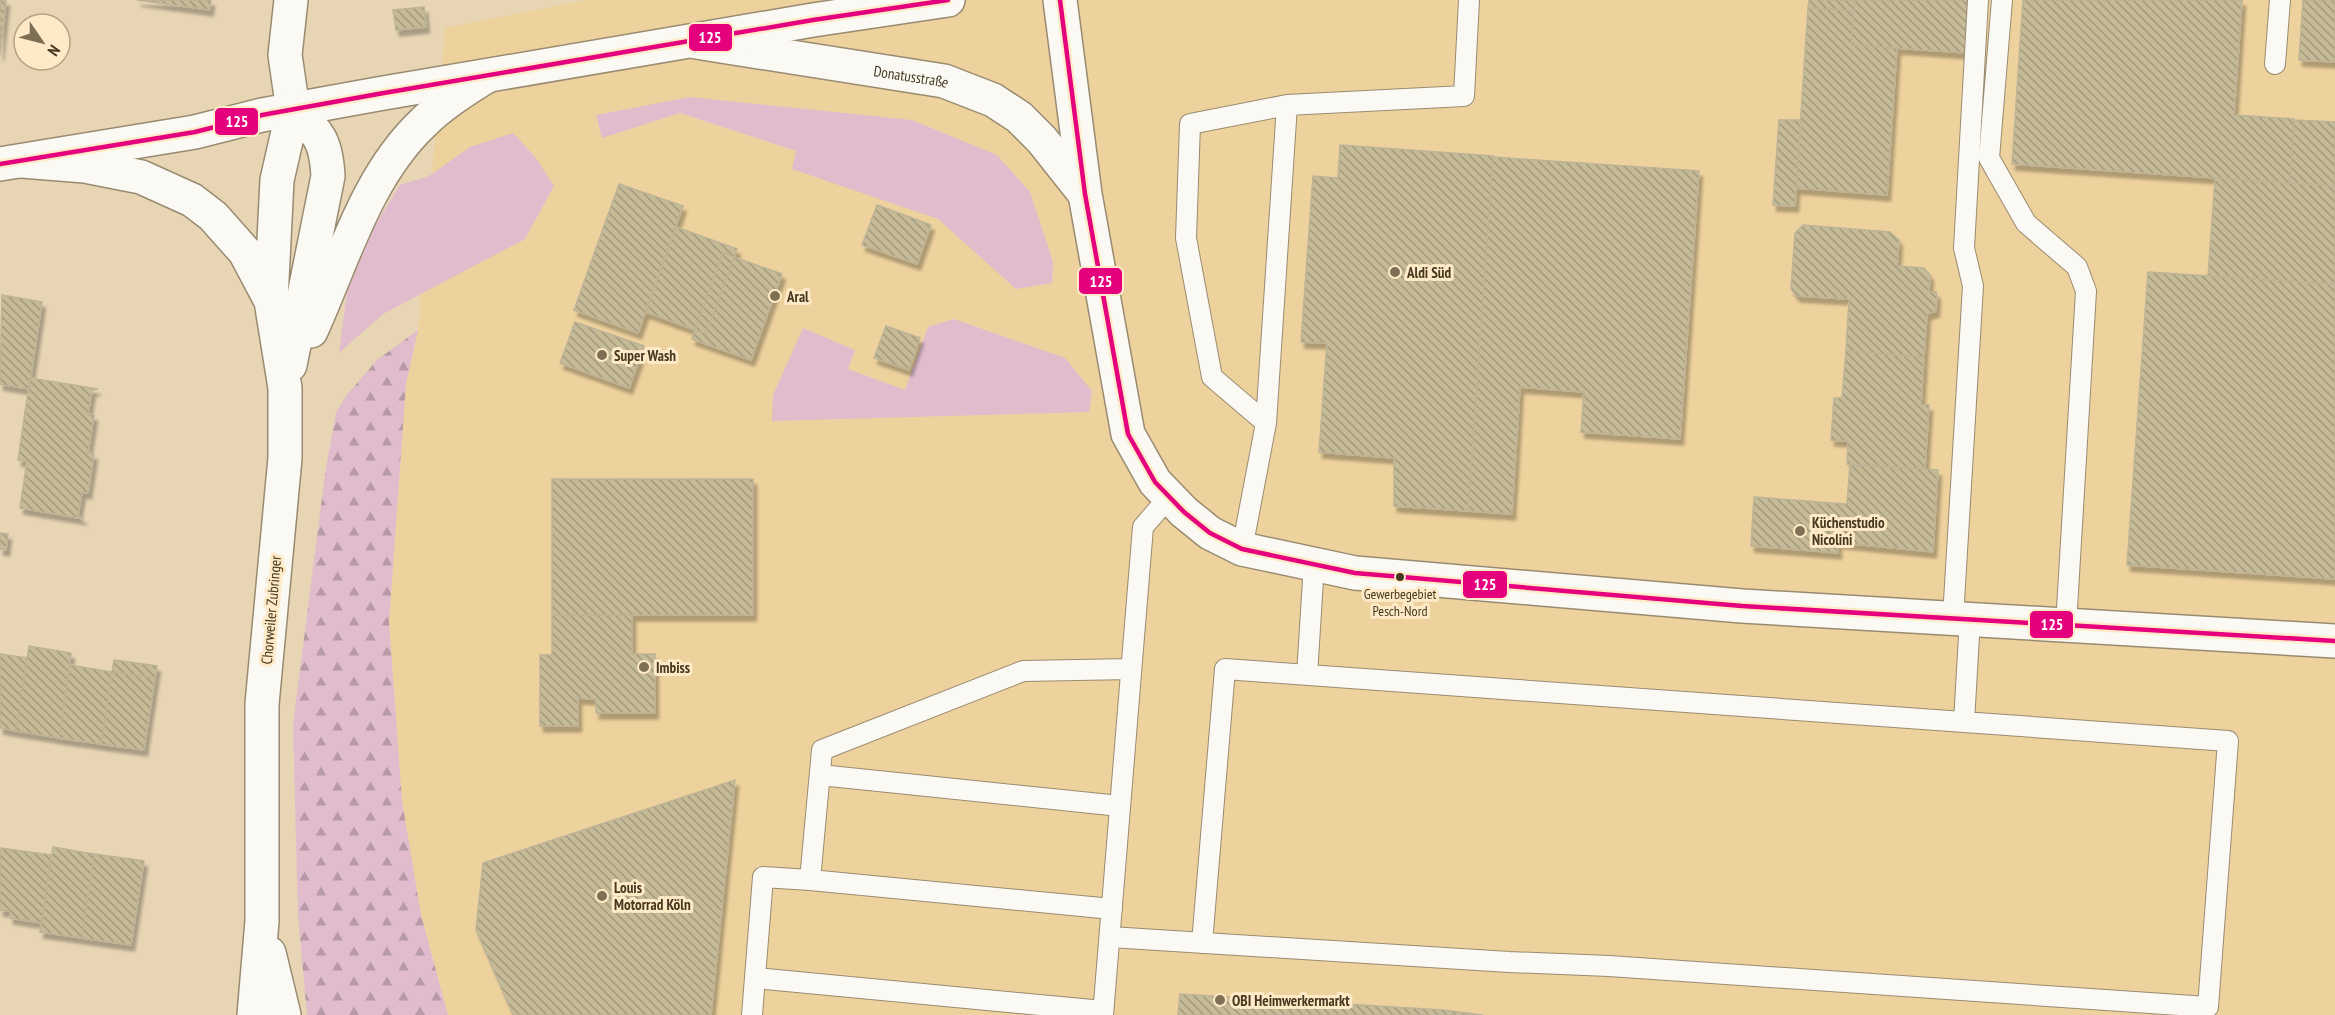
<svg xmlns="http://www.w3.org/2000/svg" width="2335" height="1015" viewBox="0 0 2335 1015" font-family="'PT Sans Narrow',sans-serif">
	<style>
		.built { fill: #eed29d }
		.green { fill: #e0bccd }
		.forest { fill: url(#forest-firs) }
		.building { fill: url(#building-back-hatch); stroke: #bdb397; stroke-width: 1.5; filter: url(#shadow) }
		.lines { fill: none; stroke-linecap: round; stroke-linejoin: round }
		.lane-casing { stroke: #998b71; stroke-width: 22 }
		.street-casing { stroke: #998b71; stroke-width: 36 }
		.secondary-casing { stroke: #998b71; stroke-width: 36 }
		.highway-casing { stroke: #998b71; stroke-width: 36 }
		.lane { stroke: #fbf9f4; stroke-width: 20 }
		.street { stroke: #fbf9f4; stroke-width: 33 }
		.secondary { stroke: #fbf9f4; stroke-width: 33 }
		.highway { stroke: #fbf9f4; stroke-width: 33 }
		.bus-1-casing { stroke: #feeac7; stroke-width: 9 }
		.bus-1 { stroke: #e5007d; stroke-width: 4.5 }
		.poi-dot { fill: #7e7054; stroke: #feeac7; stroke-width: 2 }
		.bus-dot { fill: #463920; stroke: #feeac7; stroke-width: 2 }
		.labels { text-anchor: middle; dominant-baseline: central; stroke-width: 6; stroke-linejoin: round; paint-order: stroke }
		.bus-label { font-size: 14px; fill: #463920; stroke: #feeac7 }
		.street-label { font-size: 15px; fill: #463920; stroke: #feeac7 }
		.poi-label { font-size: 15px; font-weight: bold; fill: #463920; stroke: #feeac7; text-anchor: start }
		.line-badge { stroke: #feeac7; stroke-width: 2 }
		.badge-label { font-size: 16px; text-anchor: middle; font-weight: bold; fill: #fff }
	</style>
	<defs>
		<pattern id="forest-firs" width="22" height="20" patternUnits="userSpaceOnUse" patternTransform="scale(1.5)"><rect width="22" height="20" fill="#e0bccd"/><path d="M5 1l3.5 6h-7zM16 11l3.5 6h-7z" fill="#b79aa6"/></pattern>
		<pattern id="building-back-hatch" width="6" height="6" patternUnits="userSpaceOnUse" patternTransform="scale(1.5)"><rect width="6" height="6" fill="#c6bb97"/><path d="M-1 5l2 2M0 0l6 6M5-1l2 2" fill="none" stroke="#a3997b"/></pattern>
		<filter id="shadow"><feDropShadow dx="3.5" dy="6" stdDeviation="1.5" flood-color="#0004"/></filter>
	</defs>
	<rect width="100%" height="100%" fill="#e7d5b4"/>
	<path class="built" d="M 586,0 L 2335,0 L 2335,1015 L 448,1015 L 421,915 L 402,801 L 389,622 L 406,384 L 418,330 L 445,28 Z"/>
	<path class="green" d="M 690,97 L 912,120 L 997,155 L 1030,192 L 1053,262 L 1052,283 L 1016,289 L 938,219 L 792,169 L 796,151 L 680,113 L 602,138 L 596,115 Z
		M 513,133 L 536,158 L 554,186 L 525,239 L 383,314 L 339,353 L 347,292 L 374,227 L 400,185 L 429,176 L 470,147 Z
		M 954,319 L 1065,358 L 1092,391 L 1089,412 L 772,421 L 773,395 L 803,328 L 855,350 L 848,369 L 905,390 L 928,327 Z"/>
	<path class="forest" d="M 418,330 L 406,384 L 389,622 L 402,801 L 421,915 L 448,1015 L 307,1015 L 298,915 L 293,725 L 325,474 L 336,412 L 346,396 L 377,360 Z"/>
	<path class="building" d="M 0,0 L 6,0 L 0,55 Z
		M 137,0 L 211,0 L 210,10 Z
		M 1809,0 L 1855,0 L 1854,11 L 1808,8 Z
		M 1855,0 L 1970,0 L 1967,53 L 1851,45 Z
		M 2023,0 L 2242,0 L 2234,115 L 2294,119 L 2290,183 L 2012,164 Z
		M 2303,0 L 2335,0 L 2335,62 L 2299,60 Z
		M 424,7 L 426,27 L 396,30 L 393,10 Z
		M 1808,8 L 1854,11 L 1851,45 L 1897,48 L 1887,195 L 1796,188 Z
		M 1779,120 L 1801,120 L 1795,206 L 1773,205 Z
		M 2294,120 L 2335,122 L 2335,186 L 2290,183 Z
		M 1340,145 L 1493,156 L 1468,511 L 1394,506 L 1394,458 L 1319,452 L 1327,343 L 1301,342 L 1313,176 L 1338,178 Z
		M 1493,157 L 1699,171 L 1680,439 L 1581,432 L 1584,392 L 1520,387 L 1512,514 L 1468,511 Z
		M 2215,178 L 2335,186 L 2335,284 L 2208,276 Z
		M 619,184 L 683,206 L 638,333 L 574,310 Z
		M 877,205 L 931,225 L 917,264 L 862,245 Z
		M 1803,225 L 1890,232 L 1899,240 L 1897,266 L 1924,268 L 1930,275 L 1929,292 L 1936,292 L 1937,296 L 1936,311 L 1927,314 L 1924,357 L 1846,351 L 1849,299 L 1797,296 L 1791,289 L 1795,233 Z
		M 676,227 L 737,249 L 734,257 L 723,252 L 695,330 L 646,312 Z
		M 723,252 L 734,257 L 706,334 L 695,330 Z
		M 734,257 L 782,274 L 751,360 L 692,339 L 695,330 L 706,334 Z
		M 2148,272 L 2335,284 L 2335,579 L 2127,565 Z
		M 2,295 L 42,302 L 29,389 L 0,384 Z
		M 575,322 L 644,346 L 629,388 L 560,363 Z
		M 886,326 L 920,338 L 909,370 L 874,358 Z
		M 1846,351 L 1924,357 L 1921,405 L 1929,405 L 1925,469 L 1847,464 L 1848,441 L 1831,440 L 1834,398 L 1842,398 Z
		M 30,378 L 98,389 L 92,390 L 88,414 L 94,415 L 88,453 L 94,454 L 88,493 L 82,492 L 78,516 L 84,519 L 20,508 L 27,461 L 18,460 Z
		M 1850,465 L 1938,470 L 1933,552 L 1814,540 L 1817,502 L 1847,504 Z
		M 552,479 L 753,479 L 753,615 L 552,615 Z
		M 1754,497 L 1817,502 L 1814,540 L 1838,542 L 1838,553 L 1751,546 Z
		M 0,533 L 8,534 L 6,550 L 0,549 Z
		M 552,615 L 632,615 L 632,654 L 655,654 L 655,713 L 596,713 L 596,699 L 578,698 L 578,726 L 540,726 L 540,655 L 552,655 Z
		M 29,646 L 71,653 L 59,738 L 16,731 Z
		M 0,654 L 27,658 L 16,731 L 0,728 Z
		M 114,660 L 157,666 L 155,678 L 112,672 Z
		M 70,665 L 112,672 L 101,744 L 59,738 Z
		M 112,672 L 155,678 L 144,750 L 101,744 Z
		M 735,780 L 711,1015 L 513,1015 L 476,930 L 483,863 Z
		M 53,847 L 94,854 L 82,938 L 40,932 Z
		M 0,848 L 51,855 L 42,923 L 10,918 L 10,911 L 0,910 Z
		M 94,854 L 144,861 L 131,945 L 82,938 Z
		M 1180,994 L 1443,1010 L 1483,1015 L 1178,1015 Z"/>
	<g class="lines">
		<g class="lane-casing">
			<path id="lane" d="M 2002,0 L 1989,158 L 2026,223 L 2077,267 L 2086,291 L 2066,625
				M 2275,64 L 2280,0
				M 1266,423 L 1212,377 L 1186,238 L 1190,124 L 1287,105 L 1464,96 L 1469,0
				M 1242,549 L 1266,423 L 1287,105
				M 1953,618 L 1973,286 L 1964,248 L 1978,0
				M 1307,675 L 1314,564
				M 1964,722 L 1970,619
				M 820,775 L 1120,806
				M 810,880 L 1112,909
				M 1110,937 L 1509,962 L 1609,966 L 2208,1007 L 2228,741 L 1225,669 L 1202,943
				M 755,978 L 1103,1011
				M 752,1015 L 763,877 L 810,880 L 822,750 L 1023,671 L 1131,669
				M 1103,1015 L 1143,527 L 1169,497"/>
		</g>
		<g class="street-casing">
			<g id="street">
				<path d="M 291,0 L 285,55 L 293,110"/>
				<path d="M 1060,0 L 1085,194 L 1128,434 L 1155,482 L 1184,512 L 1210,533 L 1242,549 L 1355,573 L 1742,606 L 2335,641"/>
				<path id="s1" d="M 696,42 L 944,81 L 993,100 L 1019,117 L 1042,140 L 1084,193"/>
			</g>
		</g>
		<g class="secondary-casing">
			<path id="secondary" d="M 0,164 L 195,132 L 262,115 L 378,94 L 813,20 L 948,0"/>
		</g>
		<g class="highway-casing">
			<path id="highway" d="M 22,161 L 85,166 L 141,177 L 192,200 L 213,216 L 245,252 L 271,301 L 285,388 L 285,458 L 262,704 L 262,921 L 254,1015
				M 271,300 L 277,180 L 293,110 C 319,133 326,140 328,176 L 290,365
				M 311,331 C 343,261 366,176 424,122 C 442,104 465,90 487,76
				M 269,953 L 284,1015"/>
		</g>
		<use href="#lane" class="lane"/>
		<use href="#street" class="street"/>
		<use href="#secondary" class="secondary"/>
		<use href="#highway" class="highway"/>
		<g class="bus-1-casing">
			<path id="bus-1" d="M 1060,0 L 1085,194 L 1128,434 L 1155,482 L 1184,512 L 1210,533 L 1242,549 L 1355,573 L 1742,606 L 2335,641
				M 0,164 L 195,132 L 262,115 L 378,94 L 813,20 L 948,0"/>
		</g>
		<use href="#bus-1" class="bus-1"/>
	</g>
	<g class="poi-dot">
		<circle cx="1395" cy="272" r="6"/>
		<circle cx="775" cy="296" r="6"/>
		<circle cx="602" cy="355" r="6"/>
		<circle cx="1800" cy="531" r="6"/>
		<circle cx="644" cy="667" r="6"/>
		<circle cx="602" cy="896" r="6"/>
		<circle cx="1220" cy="1000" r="6"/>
	</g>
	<circle class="bus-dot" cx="1400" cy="577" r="5"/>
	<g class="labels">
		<g class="bus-label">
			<text x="1400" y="594">Gewerbegebiet<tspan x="1400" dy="17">Pesch-Nord</tspan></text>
		</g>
		<g class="street-label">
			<text stroke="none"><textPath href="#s1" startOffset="218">Donatusstraße</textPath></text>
			<text transform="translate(271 610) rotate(-85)">Chorweiler Zubringer</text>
		</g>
		<g class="poi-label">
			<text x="1407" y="272">Aldi Süd</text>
			<text x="787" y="296">Aral</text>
			<text x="614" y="355">Super Wash</text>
			<text x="1812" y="522">Küchenstudio<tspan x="1812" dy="17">Nicolini</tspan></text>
			<text x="656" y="667">Imbiss</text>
			<text x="614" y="887">Louis<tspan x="614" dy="17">Motorrad Köln</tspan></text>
			<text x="1232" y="1000">OBI Heimwerkermarkt</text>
		</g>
	</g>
	<g class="line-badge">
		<rect x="688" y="23" width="45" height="29" rx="6" fill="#e5007d"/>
		<rect x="214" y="107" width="45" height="29" rx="6" fill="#e5007d"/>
		<rect x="1078" y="267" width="45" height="28" rx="6" fill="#e5007d"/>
		<rect x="1462" y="570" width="46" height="29" rx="6" fill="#e5007d"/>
		<rect x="2029" y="610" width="45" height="29" rx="6" fill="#e5007d"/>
	</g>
	<g class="badge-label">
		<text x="710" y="43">125</text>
		<text x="237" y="127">125</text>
		<text x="1101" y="287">125</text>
		<text x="1485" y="590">125</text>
		<text x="2052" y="630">125</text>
	</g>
	<g transform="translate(42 42) rotate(125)"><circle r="28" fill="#feeac7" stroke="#b4a384" stroke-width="1.5"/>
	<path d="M0-4.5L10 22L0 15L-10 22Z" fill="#7e7054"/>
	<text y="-9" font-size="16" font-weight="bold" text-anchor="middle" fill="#463920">N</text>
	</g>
</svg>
